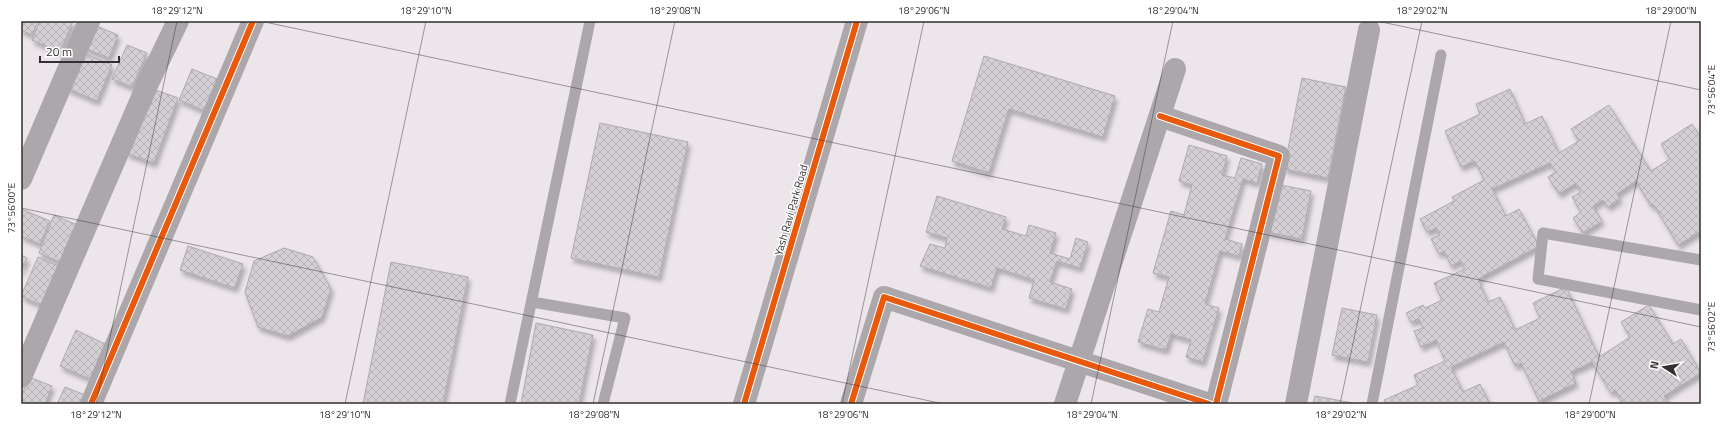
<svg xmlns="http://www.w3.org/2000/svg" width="1722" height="425" viewBox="0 0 1722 425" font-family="'Titillium Web',sans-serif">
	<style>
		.building { fill: url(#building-cross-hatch); stroke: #ada9ad; filter: url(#shadow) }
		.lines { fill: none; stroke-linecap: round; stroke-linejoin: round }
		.lane { stroke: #aba7aa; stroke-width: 11 }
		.street { stroke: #aba7aa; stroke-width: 22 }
		.cycleway-casing { stroke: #fff; stroke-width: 8 }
		.cycleway { stroke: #e8590c; stroke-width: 6 }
		.ticks { fill: none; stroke: #322e32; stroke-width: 1; stroke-opacity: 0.45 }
		.labels { text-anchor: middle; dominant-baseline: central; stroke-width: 3; stroke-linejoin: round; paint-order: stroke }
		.street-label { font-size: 11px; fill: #322e32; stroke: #fff }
		.neatline { fill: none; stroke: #322e32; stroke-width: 1.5 }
		.ticks-label { font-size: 10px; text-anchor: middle; fill: #322e32 }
	</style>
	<defs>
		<pattern id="building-cross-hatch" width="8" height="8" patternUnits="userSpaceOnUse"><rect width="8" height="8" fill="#d4cfd3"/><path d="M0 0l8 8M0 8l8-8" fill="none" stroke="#b6b2b6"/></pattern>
		<filter id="shadow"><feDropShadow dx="2.5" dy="4.5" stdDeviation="2" flood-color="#0004"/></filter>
	</defs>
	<rect width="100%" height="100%" fill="#ece6eb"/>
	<path class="building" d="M 21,21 L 38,21 L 32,35 L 21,30 Z
		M 40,21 L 73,21 L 60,52 L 32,40 Z
		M 92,24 L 118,35 L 109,58 L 82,47 Z
		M 127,45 L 147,53 L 132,87 L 112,79 Z
		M 81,52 L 112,65 L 97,101 L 66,88 Z
		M 984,56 L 1115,96 L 1103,137 L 1009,109 L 989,173 L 952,161 Z
		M 192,69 L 222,81 L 210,113 L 179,100 Z
		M 1302,78 L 1346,87 L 1328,178 L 1284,169 Z
		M 150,88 L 178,98 L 154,163 L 126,153 Z
		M 1510,89 L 1525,124 L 1542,116 L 1559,153 L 1579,141 L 1571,129 L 1609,105 L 1651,171 L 1670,159 L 1661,144 L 1692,124 L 1701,138 L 1701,231 L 1678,245 L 1654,205 L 1651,206 L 1636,181 L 1617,194 L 1620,199 L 1608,207 L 1603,200 L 1593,206 L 1602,221 L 1583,233 L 1573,218 L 1581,212 L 1572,197 L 1581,192 L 1576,183 L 1559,194 L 1548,177 L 1556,172 L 1550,163 L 1492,189 L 1506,216 L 1519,209 L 1539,246 L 1478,279 L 1488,302 L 1500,297 L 1515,330 L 1540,318 L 1533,303 L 1566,287 L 1599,357 L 1630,337 L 1621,322 L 1649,305 L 1673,344 L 1681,339 L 1701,373 L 1664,396 L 1669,404 L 1623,404 L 1615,390 L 1611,393 L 1592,362 L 1571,372 L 1576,383 L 1539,401 L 1521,363 L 1515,366 L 1504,342 L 1451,367 L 1463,392 L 1480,384 L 1490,404 L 1386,404 L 1384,400 L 1418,385 L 1414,375 L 1445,361 L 1436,340 L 1421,347 L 1414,331 L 1423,328 L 1419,319 L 1411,322 L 1406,313 L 1423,305 L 1425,308 L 1442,300 L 1434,283 L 1465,269 L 1460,261 L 1451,266 L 1444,251 L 1439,254 L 1431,239 L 1440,235 L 1436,228 L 1427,232 L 1420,219 L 1454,201 L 1452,197 L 1484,180 L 1475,161 L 1461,167 L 1445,131 L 1480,114 L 1476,104 Z
		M 600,123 L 688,142 L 659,277 L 571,258 Z
		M 1189,145 L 1227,156 L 1222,175 L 1235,178 L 1241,158 L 1262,164 L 1257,183 L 1243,179 L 1225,239 L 1242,244 L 1239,256 L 1220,251 L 1205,304 L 1219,308 L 1203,362 L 1186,357 L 1191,340 L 1171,334 L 1166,350 L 1138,342 L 1148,309 L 1159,312 L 1169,277 L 1153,273 L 1171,211 L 1184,215 L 1192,185 L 1179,181 Z
		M 1276,184 L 1311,191 L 1302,239 L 1266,232 Z
		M 937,196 L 1006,217 L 1002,229 L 1026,236 L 1029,225 L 1056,233 L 1050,253 L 1070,259 L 1076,238 L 1088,242 L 1080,268 L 1057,261 L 1050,282 L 1072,289 L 1066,309 L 1029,298 L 1034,280 L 997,268 L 991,288 L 920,266 L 930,244 L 945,248 L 947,238 L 926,232 Z
		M 21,209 L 50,221 L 40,244 L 21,236 Z
		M 54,215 L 82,227 L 67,265 L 39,253 Z
		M 188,246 L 243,264 L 235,288 L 180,270 Z
		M 284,248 L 313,257 L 331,289 L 322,317 L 288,336 L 258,327 L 245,292 L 254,261 Z
		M 21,255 L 27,258 L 21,272 Z
		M 38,257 L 62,268 L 45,307 L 21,296 Z
		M 391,262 L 468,277 L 443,404 L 363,404 Z
		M 1342,308 L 1377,315 L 1368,362 L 1332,355 Z
		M 536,323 L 593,335 L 579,404 L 521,404 Z
		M 76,330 L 105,344 L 90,379 L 60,366 Z
		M 29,377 L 52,386 L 45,404 L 21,404 L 21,397 Z
		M 65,387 L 90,397 L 86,404 L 57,404 Z
		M 1315,396 L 1353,403 L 1353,404 L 1313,404 Z"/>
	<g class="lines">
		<path class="lane" d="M 1701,260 L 1543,233 L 1538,279 L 1701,310
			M 532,302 L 625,318 L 603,404
			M 510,404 L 590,21
			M 1372,404 L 1441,55"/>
		<path class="street" d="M 1160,116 L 1279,156 L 1216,404
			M 21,179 L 89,21
			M 21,377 L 149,81 L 178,21
			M 91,404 L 253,21
			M 744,404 L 857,21
			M 851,404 L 884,297 L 1209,404
			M 1065,404 L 1175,69
			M 1296,404 L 1369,30"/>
		<g class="cycleway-casing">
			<path id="cycleway" d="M 1160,116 L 1279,156 L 1216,404
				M 91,404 L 253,21
				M 744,404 L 857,21
				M 851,404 L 884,297 L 1209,404"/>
		</g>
		<use href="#cycleway" class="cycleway"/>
	</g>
	<path class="ticks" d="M 260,21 L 1701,327M 1377,21 L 1701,90M 21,208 L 944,404M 96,404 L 177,21M 345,404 L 426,21M 593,404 L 675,21M 842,404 L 924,21M 1091,404 L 1173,21M 1340,404 L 1422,21M 1589,404 L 1671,21"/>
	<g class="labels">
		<g class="street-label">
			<text transform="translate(791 210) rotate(-74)">Yash Ravi Park Road</text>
		</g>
	</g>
	<rect width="1722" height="425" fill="none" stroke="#ffffff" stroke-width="44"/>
	<g transform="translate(1664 367) rotate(282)" stroke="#ffffff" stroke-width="3" paint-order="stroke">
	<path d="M0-3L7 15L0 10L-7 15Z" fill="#322e32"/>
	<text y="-6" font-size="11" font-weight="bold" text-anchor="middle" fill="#322e32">N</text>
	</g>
	<path d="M40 56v6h79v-6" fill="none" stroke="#322e32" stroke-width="2"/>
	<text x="46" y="56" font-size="12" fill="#322e32" stroke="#ffffff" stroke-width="3" paint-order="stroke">20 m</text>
	<rect x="22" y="22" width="1678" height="381" class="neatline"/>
	<g class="ticks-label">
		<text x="177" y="14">18°29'12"N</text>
		<text x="426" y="14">18°29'10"N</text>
		<text x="675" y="14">18°29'08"N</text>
		<text x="924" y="14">18°29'06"N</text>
		<text x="1173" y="14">18°29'04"N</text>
		<text x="1422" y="14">18°29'02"N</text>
		<text x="1671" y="14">18°29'00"N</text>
		<text transform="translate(1711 90) rotate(-90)" y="4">73°56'04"E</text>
		<text transform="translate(11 208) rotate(-90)" y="4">73°56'00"E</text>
		<text transform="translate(1711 327) rotate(-90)" y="4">73°56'02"E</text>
		<text x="96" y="418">18°29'12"N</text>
		<text x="345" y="418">18°29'10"N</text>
		<text x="594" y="418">18°29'08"N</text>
		<text x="843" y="418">18°29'06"N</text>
		<text x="1092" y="418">18°29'04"N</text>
		<text x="1341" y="418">18°29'02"N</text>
		<text x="1590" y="418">18°29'00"N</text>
	</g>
</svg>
